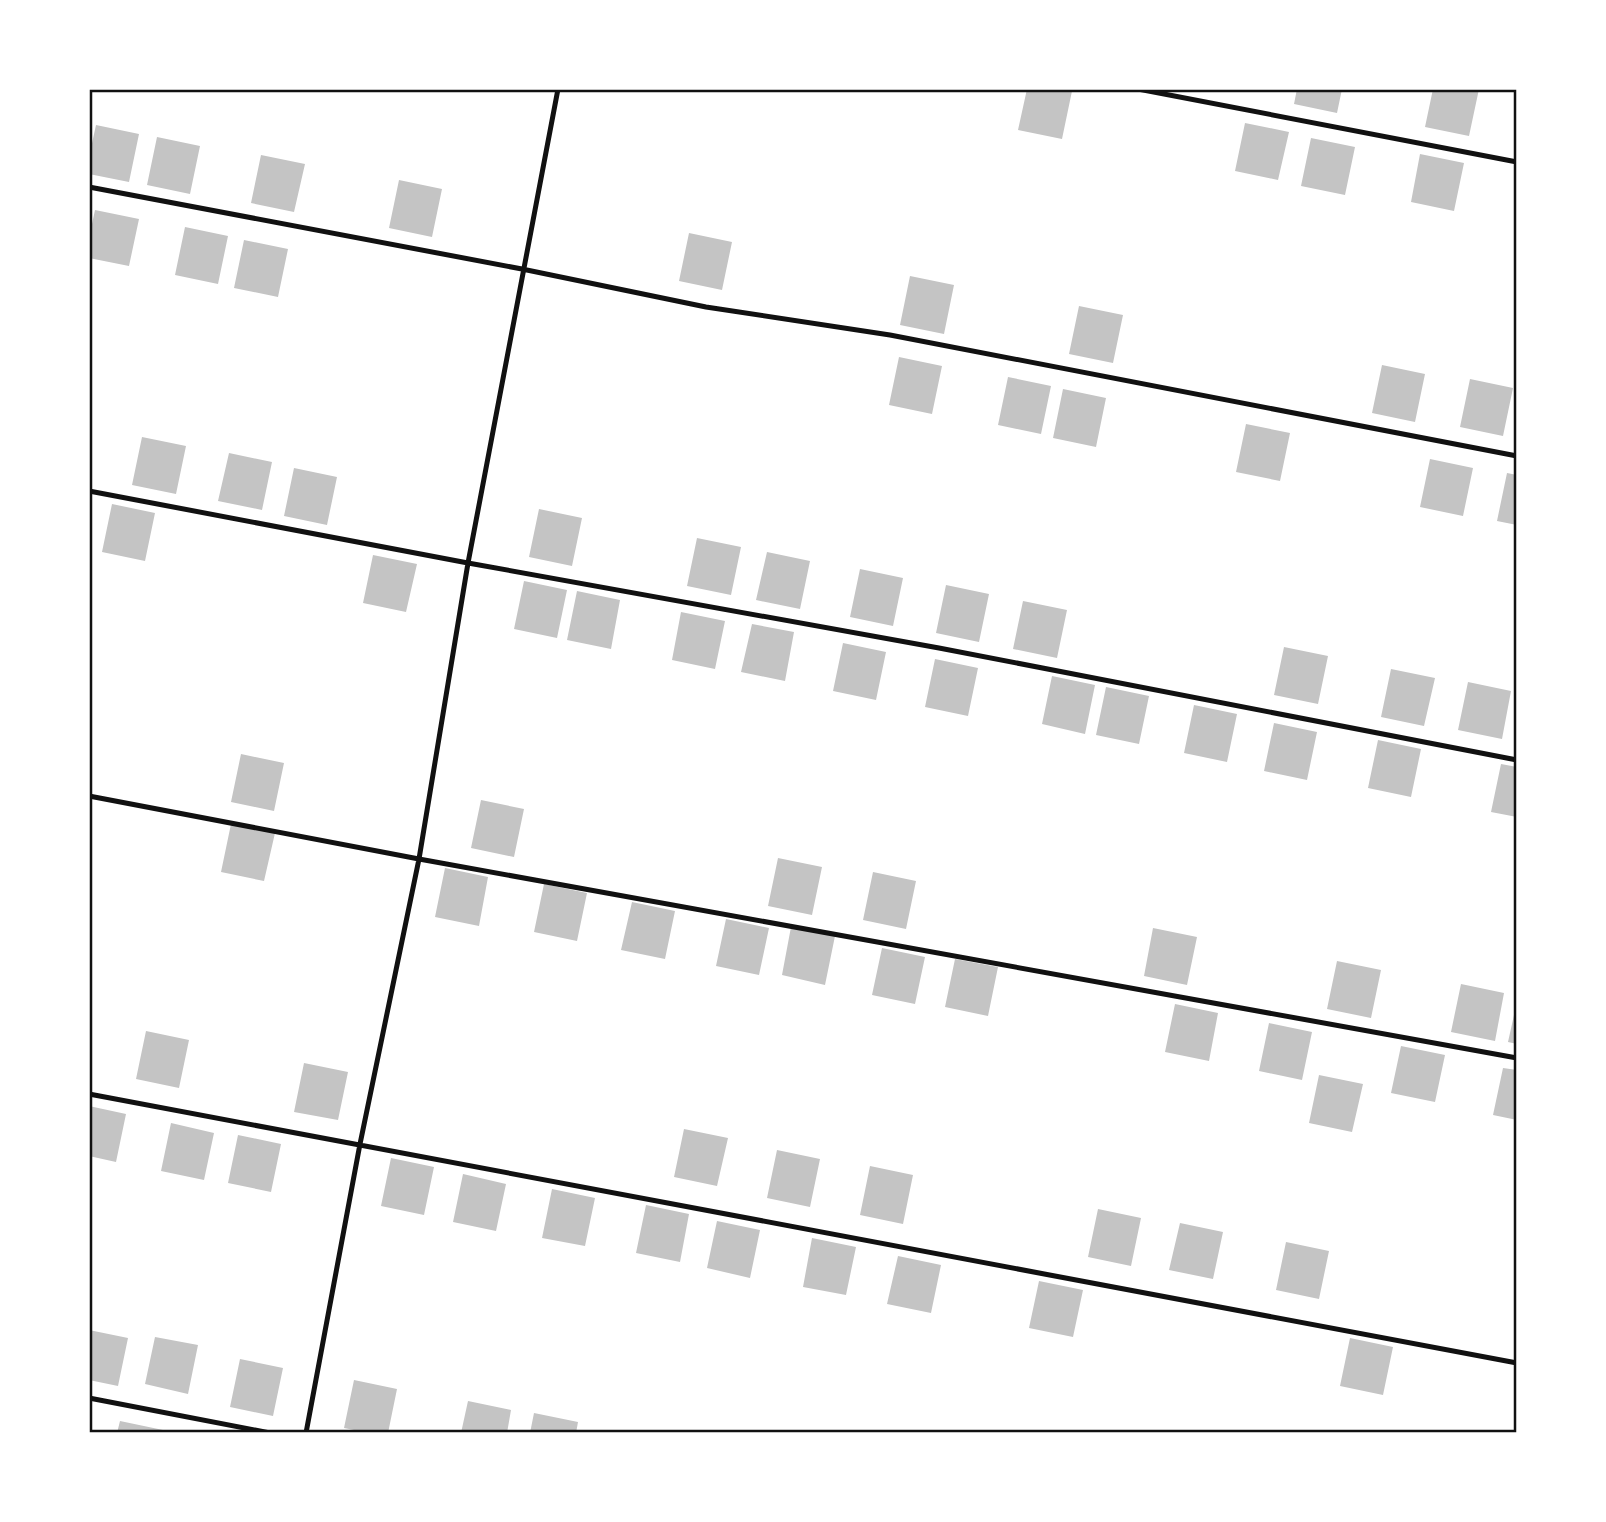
<svg xmlns="http://www.w3.org/2000/svg" width="1606" height="1522" viewBox="0 0 1606 1522" font-family="'IBM Plex Sans',sans-serif">
	<style>
		.building { fill: #c4c4c4 }
		.lines { fill: none; stroke-linecap: round; stroke-linejoin: round }
		.service { stroke: #111; stroke-width: 5 }
		.neatline { fill: none; stroke: #111; stroke-width: 2.5 }
	</style>
	<rect width="100%" height="100%" fill="#fff"/>
	<path class="building" d="M 1027,89 L 1063,89 L 1072,91 L 1062,139 L 1018,130 Z
		M 1297,89 L 1342,89 L 1337,113 L 1294,104 Z
		M 1433,89 L 1479,89 L 1469,136 L 1425,127 Z
		M 1245,123 L 1289,132 L 1278,180 L 1235,171 Z
		M 96,125 L 139,134 L 129,182 L 89,174 L 89,157 Z
		M 157,137 L 200,146 L 190,194 L 147,185 Z
		M 1311,138 L 1355,147 L 1345,195 L 1301,186 Z
		M 1420,154 L 1464,163 L 1454,211 L 1411,202 Z
		M 261,155 L 305,164 L 294,212 L 251,203 Z
		M 399,180 L 442,189 L 432,237 L 389,228 Z
		M 95,210 L 139,219 L 129,266 L 89,258 L 89,238 Z
		M 185,227 L 228,236 L 218,284 L 175,275 Z
		M 689,233 L 732,242 L 722,290 L 679,281 Z
		M 244,240 L 288,249 L 278,297 L 234,288 Z
		M 910,276 L 954,285 L 944,334 L 900,325 Z
		M 1079,306 L 1123,315 L 1113,363 L 1069,354 Z
		M 899,357 L 942,366 L 932,414 L 889,405 Z
		M 1382,365 L 1425,374 L 1415,422 L 1372,413 Z
		M 1008,377 L 1051,386 L 1041,434 L 998,425 Z
		M 1470,379 L 1513,388 L 1503,436 L 1460,427 Z
		M 1063,389 L 1106,398 L 1096,447 L 1053,438 Z
		M 1246,424 L 1290,433 L 1280,481 L 1236,472 Z
		M 142,437 L 186,446 L 176,494 L 132,485 Z
		M 229,453 L 272,462 L 262,510 L 218,501 Z
		M 1430,459 L 1473,468 L 1463,516 L 1420,507 Z
		M 294,468 L 337,477 L 327,525 L 284,516 Z
		M 1507,473 L 1517,475 L 1517,525 L 1497,521 Z
		M 112,504 L 155,513 L 145,561 L 102,552 Z
		M 539,509 L 582,518 L 572,566 L 529,557 Z
		M 697,538 L 741,547 L 731,595 L 687,586 Z
		M 767,552 L 810,561 L 800,609 L 756,600 Z
		M 373,555 L 417,564 L 406,612 L 363,603 Z
		M 860,569 L 903,578 L 893,626 L 850,617 Z
		M 524,581 L 567,590 L 557,638 L 514,629 Z
		M 946,585 L 989,594 L 979,642 L 936,633 Z
		M 577,591 L 620,600 L 611,649 L 567,640 Z
		M 1023,601 L 1067,610 L 1057,658 L 1013,649 Z
		M 681,612 L 725,621 L 715,669 L 672,660 Z
		M 752,624 L 794,632 L 785,681 L 741,672 Z
		M 843,643 L 886,652 L 876,700 L 833,691 Z
		M 1284,647 L 1328,656 L 1318,704 L 1274,695 Z
		M 935,659 L 978,668 L 968,716 L 925,707 Z
		M 1391,669 L 1435,678 L 1424,726 L 1381,717 Z
		M 1052,676 L 1095,685 L 1085,734 L 1042,724 Z
		M 1468,682 L 1511,691 L 1502,739 L 1458,730 Z
		M 1106,687 L 1149,696 L 1139,744 L 1096,735 Z
		M 1194,705 L 1237,714 L 1227,762 L 1184,753 Z
		M 1274,723 L 1317,732 L 1307,780 L 1264,771 Z
		M 1378,740 L 1421,749 L 1411,797 L 1368,788 Z
		M 241,754 L 284,763 L 274,811 L 231,802 Z
		M 1501,764 L 1517,767 L 1517,817 L 1491,812 Z
		M 481,800 L 524,809 L 514,857 L 471,848 Z
		M 231,824 L 275,833 L 264,881 L 221,872 Z
		M 778,858 L 822,867 L 812,915 L 768,906 Z
		M 445,868 L 488,877 L 479,926 L 435,917 Z
		M 873,872 L 916,881 L 906,929 L 863,920 Z
		M 544,884 L 587,893 L 577,941 L 534,932 Z
		M 632,902 L 675,911 L 665,959 L 621,950 Z
		M 726,919 L 769,928 L 759,975 L 716,966 Z
		M 791,927 L 835,936 L 825,985 L 782,975 Z
		M 1153,928 L 1197,937 L 1187,985 L 1144,976 Z
		M 882,948 L 925,957 L 915,1004 L 872,995 Z
		M 955,959 L 998,967 L 988,1016 L 945,1007 Z
		M 1337,961 L 1381,970 L 1371,1018 L 1327,1009 Z
		M 1461,984 L 1504,993 L 1495,1041 L 1451,1032 Z
		M 1175,1004 L 1218,1013 L 1209,1061 L 1165,1052 Z
		M 1516,1006 L 1517,1007 L 1517,1044 L 1508,1042 Z
		M 1269,1023 L 1312,1032 L 1302,1080 L 1259,1071 Z
		M 146,1031 L 189,1040 L 179,1088 L 136,1079 Z
		M 1401,1046 L 1445,1055 L 1435,1102 L 1391,1093 Z
		M 304,1063 L 348,1072 L 338,1120 L 294,1112 Z
		M 1503,1068 L 1517,1070 L 1517,1120 L 1493,1115 Z
		M 1319,1075 L 1363,1084 L 1352,1132 L 1309,1123 Z
		M 89,1106 L 126,1114 L 116,1162 L 89,1156 Z
		M 171,1123 L 214,1133 L 204,1180 L 161,1171 Z
		M 684,1129 L 728,1138 L 717,1186 L 674,1177 Z
		M 238,1135 L 281,1144 L 271,1192 L 228,1183 Z
		M 777,1150 L 820,1159 L 810,1207 L 767,1198 Z
		M 391,1158 L 434,1167 L 424,1215 L 381,1206 Z
		M 870,1166 L 913,1175 L 903,1224 L 860,1215 Z
		M 463,1174 L 506,1184 L 496,1231 L 453,1222 Z
		M 552,1189 L 595,1198 L 585,1246 L 542,1238 Z
		M 646,1205 L 689,1214 L 680,1262 L 636,1253 Z
		M 1098,1209 L 1141,1218 L 1131,1266 L 1088,1257 Z
		M 717,1221 L 760,1230 L 750,1278 L 707,1268 Z
		M 1180,1223 L 1223,1232 L 1213,1279 L 1169,1270 Z
		M 812,1238 L 856,1247 L 846,1295 L 803,1287 Z
		M 1286,1242 L 1329,1251 L 1319,1299 L 1276,1290 Z
		M 898,1256 L 941,1265 L 931,1313 L 887,1304 Z
		M 1039,1281 L 1083,1290 L 1073,1337 L 1029,1328 Z
		M 89,1330 L 128,1338 L 118,1386 L 89,1380 Z
		M 155,1337 L 198,1345 L 188,1394 L 145,1384 Z
		M 1350,1338 L 1393,1347 L 1383,1395 L 1340,1386 Z
		M 240,1359 L 283,1368 L 273,1416 L 230,1407 Z
		M 354,1380 L 397,1389 L 388,1433 L 369,1433 L 344,1428 Z
		M 468,1401 L 511,1410 L 507,1433 L 461,1433 Z
		M 534,1413 L 578,1422 L 576,1433 L 530,1433 Z
		M 120,1421 L 163,1430 L 162,1433 L 117,1433 Z"/>
	<g class="lines">
		<path class="service" d="M 1138,89 L 1517,162
			M 89,187 L 522,269 L 706,307 L 890,335 L 1517,456
			M 89,491 L 468,563 L 939,648 L 1517,760
			M 89,796 L 419,859 L 1517,1058
			M 89,1094 L 1517,1363
			M 89,1398 L 270,1433
			M 306,1433 L 360,1144 L 419,859 L 468,563 L 558,89"/>
	</g>
	<rect width="1606" height="1522" fill="none" stroke="#ffffff" stroke-width="182"/>
	<rect x="91" y="91" width="1424" height="1340" class="neatline"/>
</svg>
